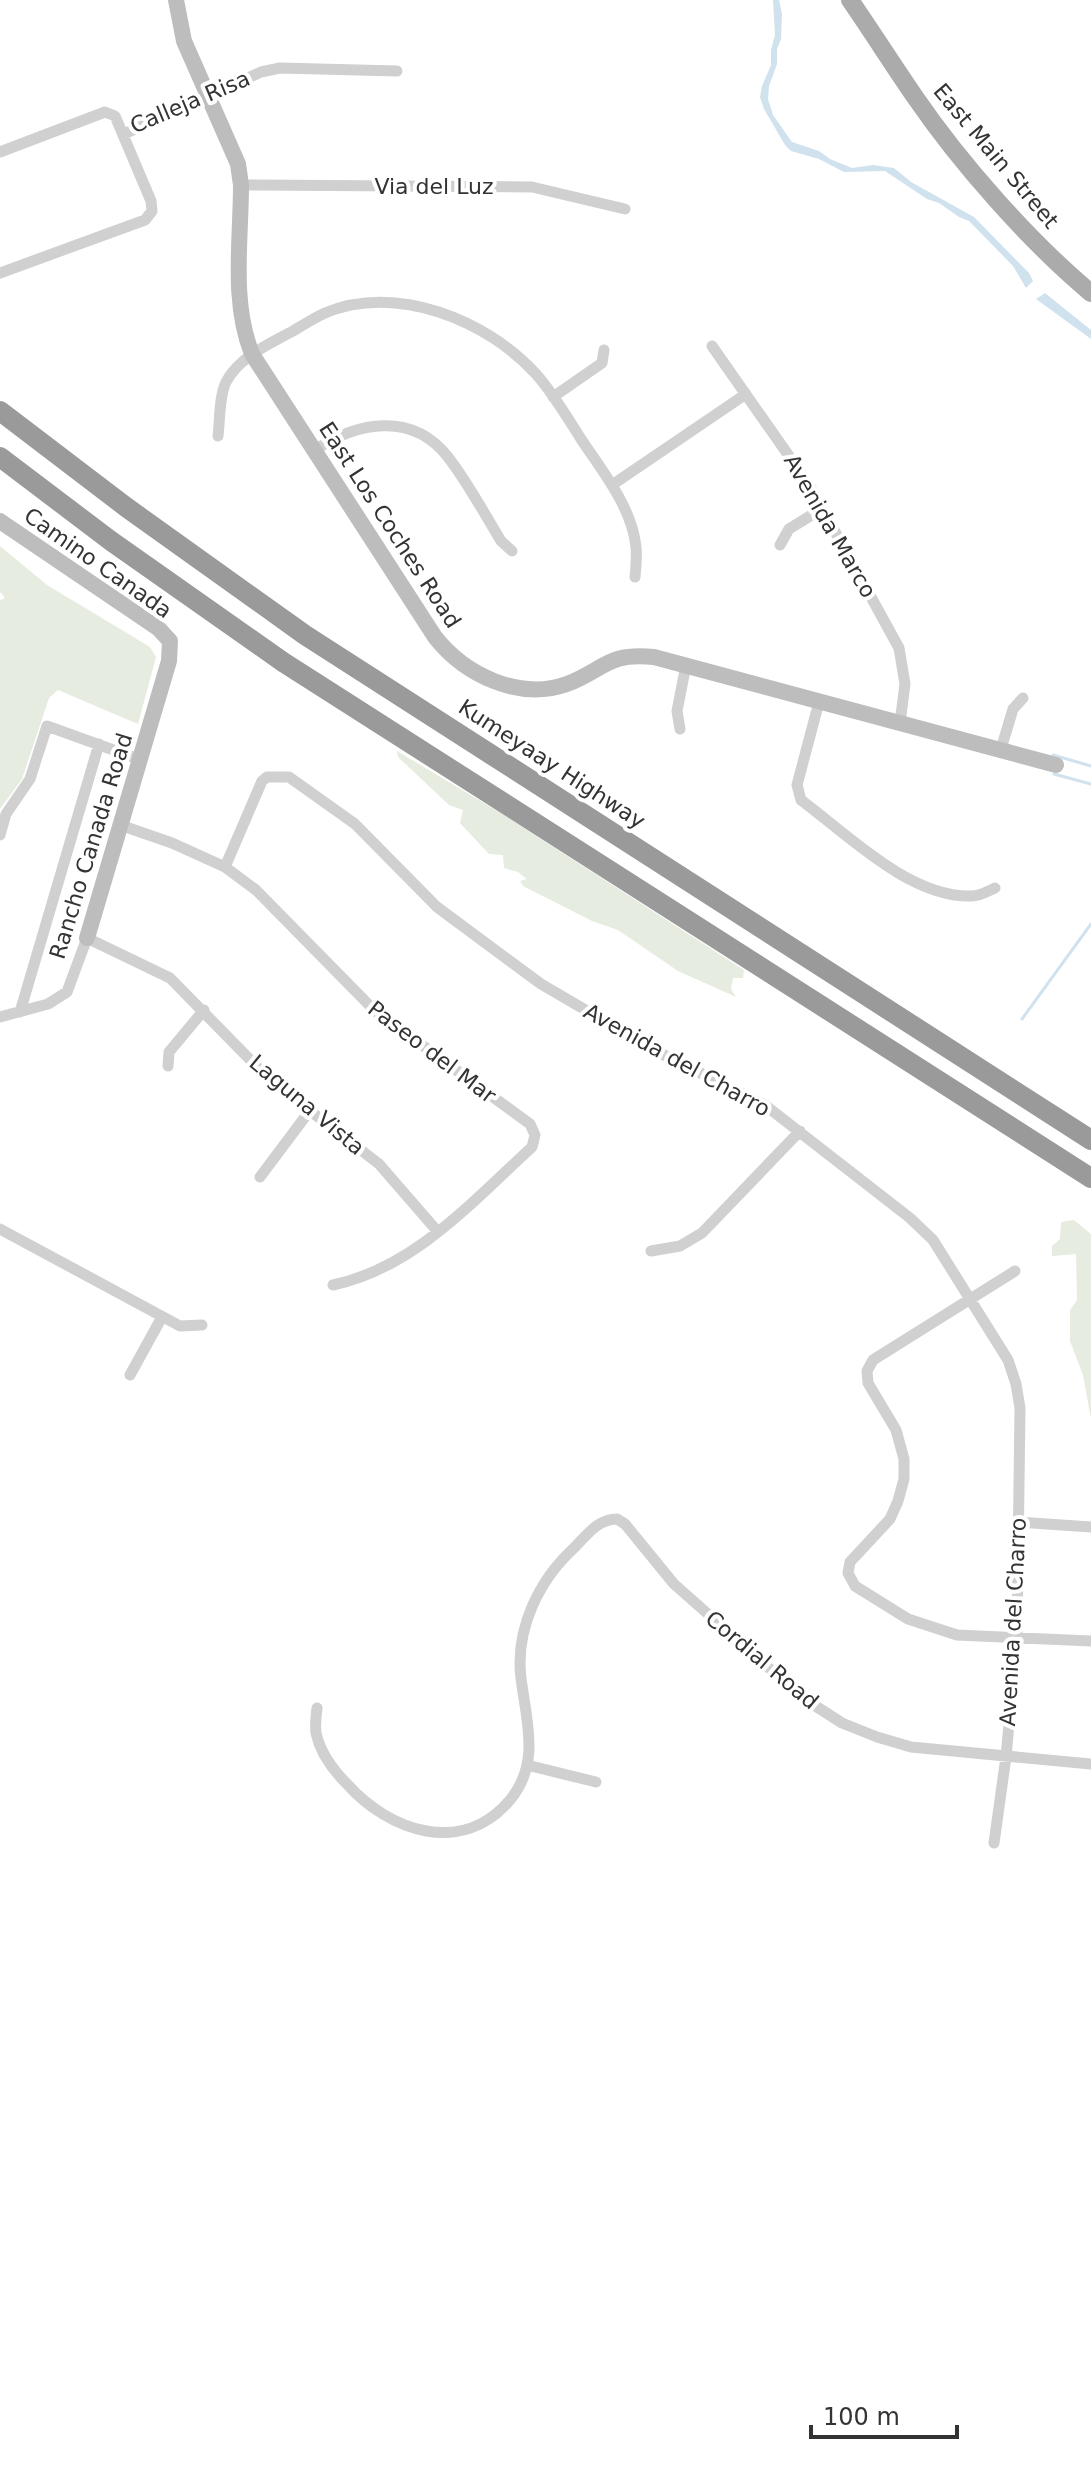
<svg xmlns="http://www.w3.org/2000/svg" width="1091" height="2465" viewBox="0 0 1091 2465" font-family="'DejaVu Sans',sans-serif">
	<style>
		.green { fill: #e6ecdf }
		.water { fill: #cfe2ee }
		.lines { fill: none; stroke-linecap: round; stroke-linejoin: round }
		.stream { stroke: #cfe2ee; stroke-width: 3 }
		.street { stroke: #d0d0d0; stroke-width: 11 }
		.secondary { stroke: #bdbdbd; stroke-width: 16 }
		.primary { stroke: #ababab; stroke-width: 18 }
		.highway { stroke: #9a9a9a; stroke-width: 20 }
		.labels { text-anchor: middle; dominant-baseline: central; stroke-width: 8; stroke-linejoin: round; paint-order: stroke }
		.street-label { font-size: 22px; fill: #333; stroke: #fff }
	</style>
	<rect width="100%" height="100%" fill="#fff"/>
	<path class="green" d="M 0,546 L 47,585 L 150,647 L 156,657 L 138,724 L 58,690 L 49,698 L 22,779 L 0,809 L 0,600 L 4,599 L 4,596 L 0,592 Z
		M 397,751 L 499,812 L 744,970 L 743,978 L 733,978 L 731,989 L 736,997 L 678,971 L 618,930 L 592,921 L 523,886 L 520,881 L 527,879 L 518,872 L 504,868 L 503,855 L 489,854 L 460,823 L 463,810 L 449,805 L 398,757 Z
		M 1074,1220 L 1091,1234 L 1091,1419 L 1083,1375 L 1070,1341 L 1070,1310 L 1077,1300 L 1076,1254 L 1052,1256 L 1052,1246 L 1060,1239 L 1061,1222 Z"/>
	<path class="water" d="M 773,0 L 779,0 L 782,14 L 781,39 L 777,49 L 777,64 L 769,86 L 768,99 L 773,115 L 792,142 L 819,151 L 830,159 L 852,168 L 873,165 L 894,168 L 911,182 L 974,217 L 1029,273 L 1033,281 L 1026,288 L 1013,266 L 969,221 L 959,217 L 939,203 L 927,199 L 885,171 L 844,172 L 819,159 L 791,151 L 785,145 L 764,109 L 760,97 L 762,86 L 771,65 L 771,50 L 775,35 Z
		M 1045,293 L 1091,330 L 1091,339 L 1036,299 Z"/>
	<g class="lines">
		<path class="stream" d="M 1053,755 L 1091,766
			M 1054,774 L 1091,784
			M 1022,1019 L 1091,924"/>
		<path class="street" d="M 124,134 L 261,72 L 280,68 L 397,71
			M 0,152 L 105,112 L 115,116 L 151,201 L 152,211 L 145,220 L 0,273
			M 241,185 L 532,187 L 625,209
			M 712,346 L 810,486 L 899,648 L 905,684 L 900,723
			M 553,397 L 602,363 L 604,350
			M 218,436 C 220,420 219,397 226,382 C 239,357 269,344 293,331 C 303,325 314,318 325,313 C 396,283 487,320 536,374 C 553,393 567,417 581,439 C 602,471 632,507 636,547 C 637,557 636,567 635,577
			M 315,450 C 357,422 412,411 448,457 C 468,483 484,513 501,541 L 512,551
			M 612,485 L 746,394
			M 780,545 L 789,529 L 823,508
			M 819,702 L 797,785 L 801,800 C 848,835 910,898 972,896 C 980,896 988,891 995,888
			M 680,729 L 677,711 L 686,665
			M 1001,749 L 1013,709 L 1023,698
			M 120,825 L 172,843 L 225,867 L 256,890 L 374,1010 L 530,1124 L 535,1135 L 532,1147 C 473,1201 414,1268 333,1285
			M 0,835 L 6,814 L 30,779 L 47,726 L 141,760
			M 225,867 L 262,781 L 267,777 L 289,777 L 355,824 L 437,907 L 541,984 L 654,1050 L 765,1105 L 910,1218 L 933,1240 L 1008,1360 L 1016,1384 L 1020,1408 L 1017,1637 L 1006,1757 L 994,1843
			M 20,1012 L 99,744
			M 0,1017 L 48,1004 L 67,992 L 87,938 L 170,978 L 269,1079 L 379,1164 L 438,1232
			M 168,1066 L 169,1052 L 204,1010
			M 260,1177 L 311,1109
			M 0,1229 L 180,1326 L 202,1325
			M 651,1251 L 680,1246 L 702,1233 L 800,1131
			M 1015,1271 L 873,1360 L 867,1371 L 868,1383 L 896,1430 L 904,1459 L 904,1479 L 898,1501 L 890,1519 L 850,1562 L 848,1573 L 855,1586 L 908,1619 L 957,1635 L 1091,1641
			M 130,1375 L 162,1317
			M 1018,1522 L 1091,1527
			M 317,1708 C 316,1716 315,1725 316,1733 C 320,1752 334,1771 347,1784 C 389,1831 462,1857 510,1800 C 541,1763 526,1720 521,1678 C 515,1629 539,1580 574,1548 C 587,1535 598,1519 617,1519 L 625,1524 L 674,1584 L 803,1698 L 842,1723 L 877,1737 L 911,1747 L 1091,1764
			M 527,1765 L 596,1782"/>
		<path class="secondary" d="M 176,0 L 184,41 L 238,164 L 241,185 C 241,240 231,302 252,354 L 435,637 C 465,675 519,701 567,684 C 604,670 607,652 654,657 L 1056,765
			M 0,521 L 159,629 L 170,641 L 169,661 L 87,938"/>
		<path class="primary" d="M 850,0 C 872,32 893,65 915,97 C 961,164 1029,241 1091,293"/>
		<path class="highway" d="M 0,411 L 126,507 L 305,635 L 1091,1140
			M 0,457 L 111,541 L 283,662 L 1091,1178"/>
	</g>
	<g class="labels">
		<g class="street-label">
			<text transform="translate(190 102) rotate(-23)">Calleja Risa</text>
			<text transform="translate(996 156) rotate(50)">East Main Street</text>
			<text x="434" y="186">Via del Luz</text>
			<text transform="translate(390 525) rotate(57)">East Los Coches Road</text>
			<text transform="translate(830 526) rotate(60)">Avenida Marco</text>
			<text transform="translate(98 563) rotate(35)">Camino Canada</text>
			<text transform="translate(552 764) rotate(33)">Kumeyaay Highway</text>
			<text transform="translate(91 846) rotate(-73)">Rancho Canada Road</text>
			<text transform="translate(432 1052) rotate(37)">Paseo del Mar</text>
			<text transform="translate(677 1060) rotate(29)">Avenida del Charro</text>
			<text transform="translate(307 1105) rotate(40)">Laguna Vista</text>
			<text transform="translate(1013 1622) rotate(-87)">Avenida del Charro</text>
			<text transform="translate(762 1660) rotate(40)">Cordial Road</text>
		</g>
	</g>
	<path d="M811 2425v12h146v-12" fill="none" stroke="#333333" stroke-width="4"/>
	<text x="823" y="2425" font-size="24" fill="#333333" stroke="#ffffff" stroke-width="6" paint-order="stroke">100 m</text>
</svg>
